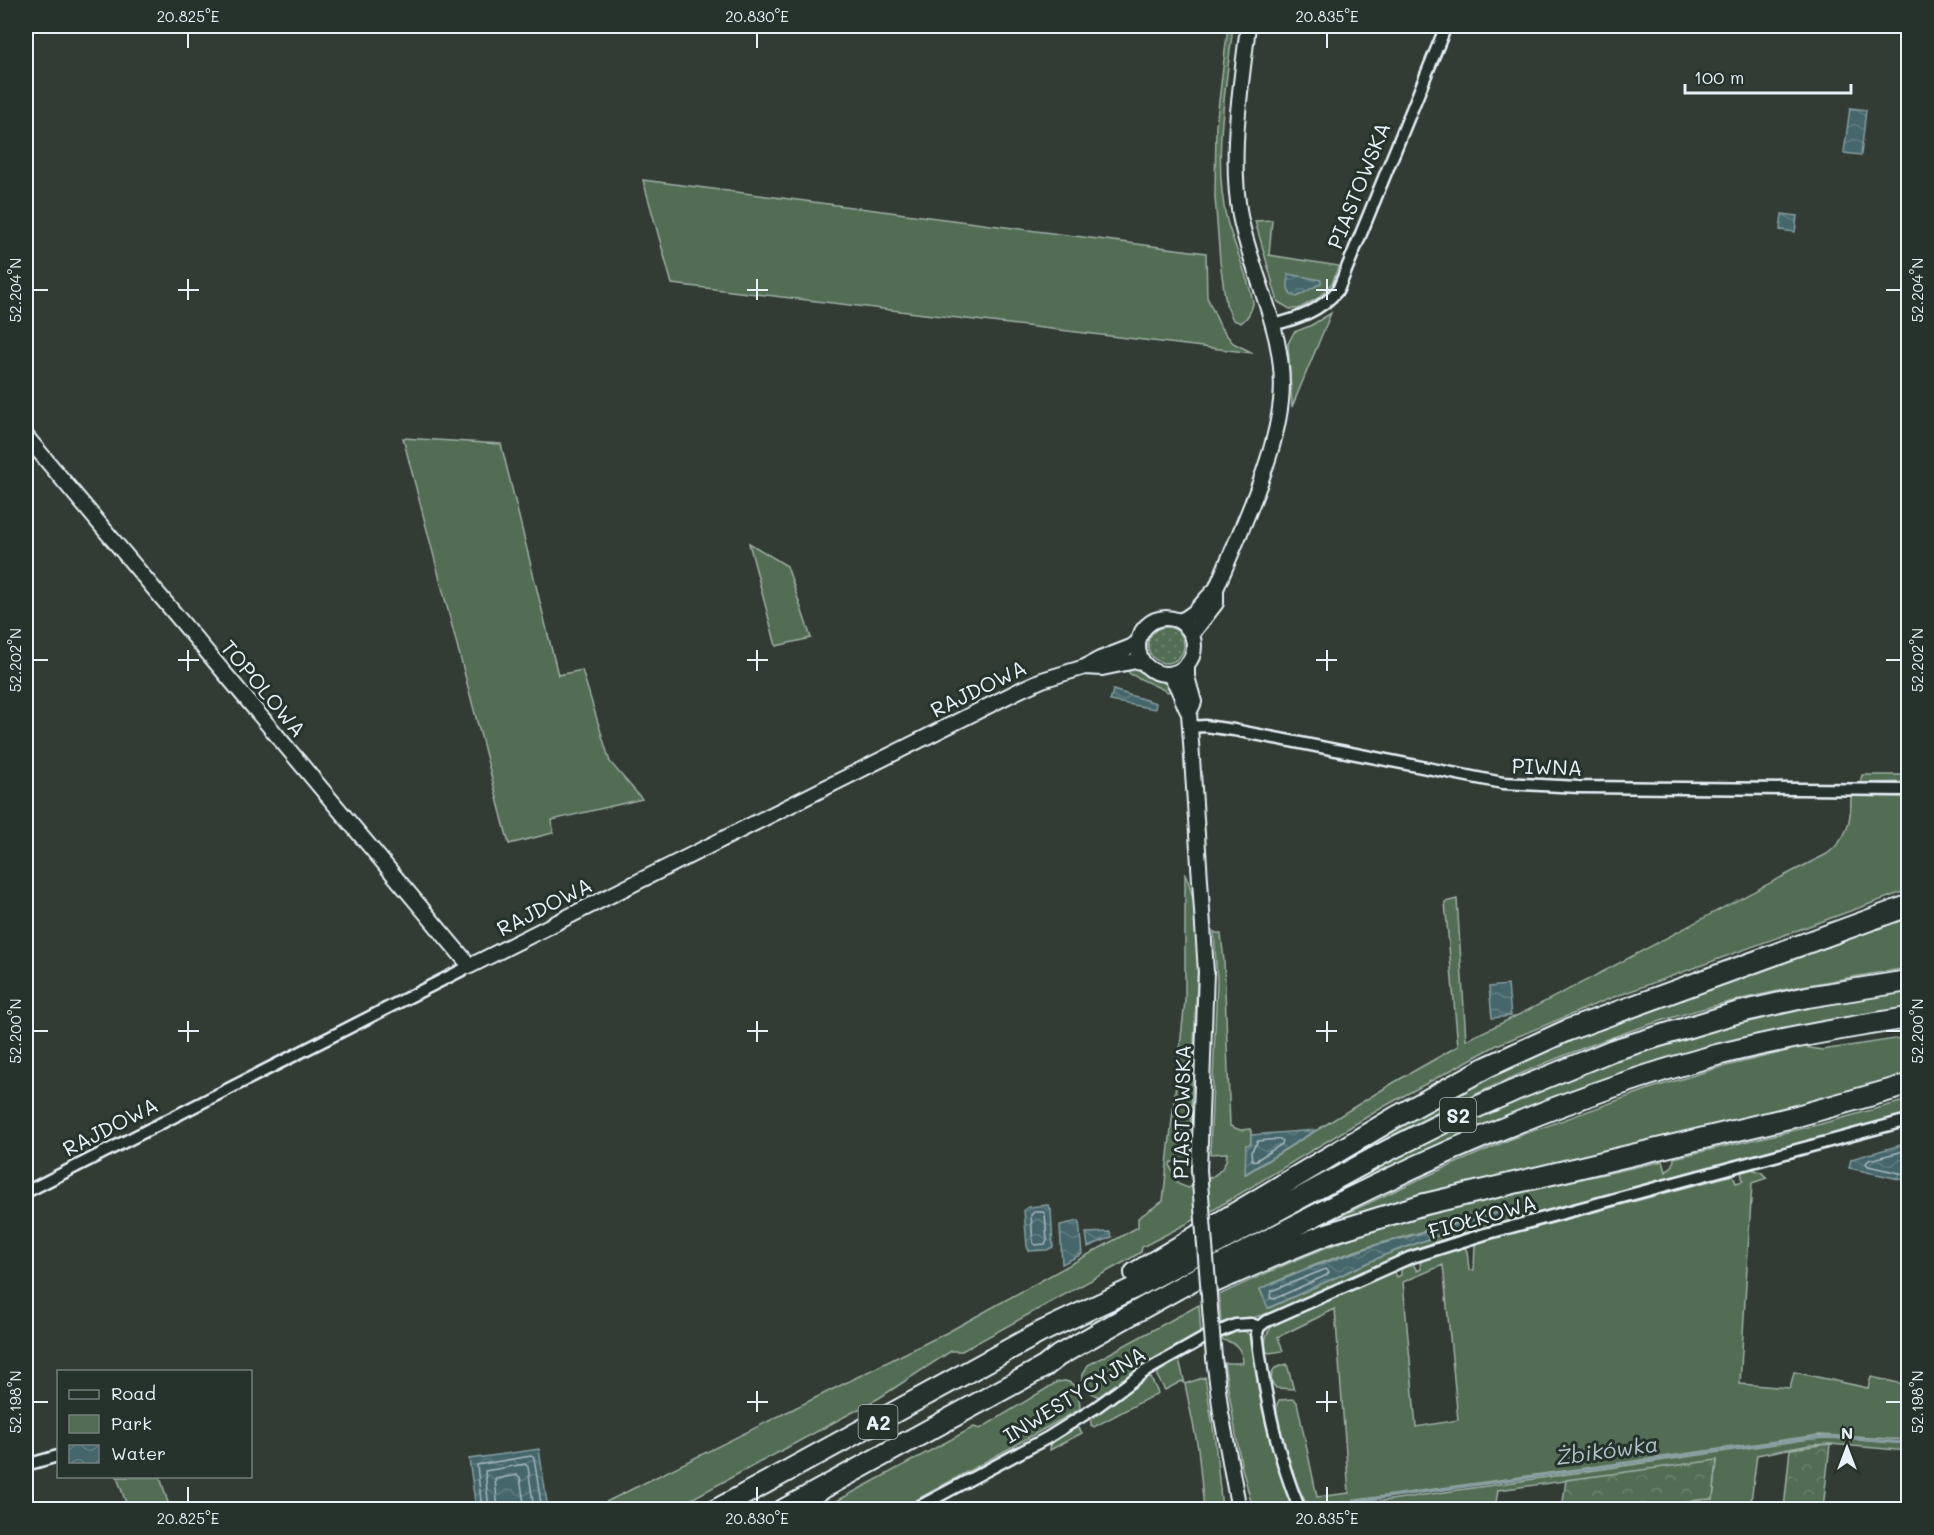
<svg xmlns="http://www.w3.org/2000/svg" width="1934" height="1535" viewBox="0 0 1934 1535" font-family="Mali,sans-serif">
	<style>
		.green { fill: #536d54; stroke: #9eafa6; stroke-width: 1.5; fill-rule: evenodd }
		.forest { fill: url(#forest-crowns); stroke: #9eafa6; stroke-width: 1.5 }
		.garden { fill: url(#garden-dots); stroke: #9eafa6; stroke-width: 1.5 }
		.water { fill: url(#water-waves); stroke: #869ea3; stroke-width: 1.5 }
		.lines { fill: none; stroke-linecap: round; stroke-linejoin: round }
		.shore { stroke: #a7b9c0; stroke-width: 1.5 }
		.stream { stroke: #869ea3; stroke-width: 3 }
		.minor-casing { stroke: #e8f1f8; stroke-width: 15 }
		.tertiary-casing { stroke: #e8f1f8; stroke-width: 18 }
		.motorway-casing { stroke: #e8f1f8; stroke-width: 24 }
		.minor { stroke: #26332d; stroke-width: 10 }
		.tertiary { stroke: #26332d; stroke-width: 14 }
		.motorway { stroke: #26332d; stroke-width: 20 }
		.tertiary-bridge-casing { stroke: #e8f1f8; stroke-width: 18; stroke-linecap: butt }
		.tertiary-bridge { stroke: #26332d; stroke-width: 14 }
		.ticks { fill: none; stroke: #e8f1f8; stroke-width: 2 }
		.labels { text-anchor: middle; dominant-baseline: central; stroke-width: 6; stroke-linejoin: round; paint-order: stroke }
		.shield { fill: #26332d; stroke: #aeb8bb; stroke-width: 1.5 }
		.shield-label { font-size: 20px; font-weight: bold; fill: #e8f1f8 }
		.street-label { font-size: 21px; fill: #e8f1f8; stroke: #26332d }
		.water-label { font-size: 22px; font-style: italic; fill: #afc0c7; stroke: #26332d }
		.neatline { fill: none; stroke: #e8f1f8; stroke-width: 2 }
		.ticks-label { font-size: 15px; text-anchor: middle; fill: #e8f1f8 }
	</style>
	<defs>
		<pattern id="forest-crowns" width="20" height="18" patternUnits="userSpaceOnUse" patternTransform="scale(1.5)"><rect width="20" height="18" fill="#536d54"/><path d="M2 6a3 3 0 1 1 6 0M12 15a3 3 0 1 1 6 0" fill="none" stroke="#6c826d"/></pattern>
		<pattern id="garden-dots" width="8" height="8" patternUnits="userSpaceOnUse" patternTransform="scale(1.5)"><rect width="8" height="8" fill="#536d54"/><path d="M2 2h.1M6 6h.1" fill="none" stroke="#6c826d" stroke-width="1.8" stroke-linecap="round"/></pattern>
		<pattern id="water-waves" width="16" height="10" patternUnits="userSpaceOnUse" patternTransform="scale(1.5)"><rect width="16" height="10" fill="#45666b"/><path d="M0 5q4-4 8 0t8 0" fill="none" stroke="#607c81"/></pattern>
	</defs>
	<rect width="100%" height="100%" fill="#333c34"/>
	<filter id="ink" filterUnits="userSpaceOnUse"><feTurbulence type="fractalNoise" baseFrequency=".0167" numOctaves="2"/><feDisplacementMap in="SourceGraphic" scale="12" xChannelSelector="R" yChannelSelector="G"/><feConvolveMatrix kernelMatrix="1 2 1 2 8 2 1 2 1" color-interpolation-filters="sRGB"/></filter>
	<g filter="url(#ink)">
		<path class="green" d="M 1228,26 L 1233,26 C 1226,88 1212,160 1227,221 C 1231,236 1254,293 1253,304 C 1251,312 1248,318 1241,323 L 1233,320 L 1226,304 L 1220,261 L 1215,197 L 1216,126 Z
			M 643,180 L 1206,253 L 1207,297 L 1221,328 L 1233,343 L 1253,353 L 672,284 Z
			M 1272,220 L 1269,255 L 1339,266 L 1332,283 L 1318,298 L 1298,309 L 1290,309 L 1278,302 L 1255,221 Z
			M 1331,313 L 1292,407 L 1288,344 L 1294,332 L 1310,326 Z
			M 403,438 L 501,444 L 558,675 L 582,670 L 610,762 L 642,799 L 552,820 L 553,833 L 509,844 Z
			M 749,543 L 787,566 L 811,638 L 776,646 Z
			M 1125,667 C 1141,669 1162,679 1173,690 L 1168,692 L 1130,674 Z
			M 1862,775 L 1908,775 L 1908,782 L 1860,783 Z
			M 1851,796 L 1908,797 L 1908,890 L 1606,1000 L 1497,1045 L 1385,1106 L 1213,1210 L 1142,1247 L 1141,1252 L 1126,1261 L 962,1351 L 951,1351 L 879,1398 L 673,1509 L 590,1510 L 948,1332 L 1138,1227 L 1138,1218 L 1163,1201 L 1185,1001 L 1185,873 C 1204,918 1197,975 1195,1023 C 1193,1069 1191,1115 1189,1161 L 1171,1162 L 1170,1166 L 1178,1184 L 1188,1188 C 1204,1180 1227,1175 1227,1153 L 1210,1154 L 1217,981 L 1214,932 L 1221,934 L 1224,961 L 1230,1126 L 1240,1130 L 1251,1129 L 1251,1144 L 1246,1145 L 1246,1174 L 1393,1083 L 1458,1046 L 1445,902 L 1457,899 L 1466,1040 C 1589,983 1706,914 1827,854 C 1848,838 1851,822 1851,796 Z
			M 1908,914 L 1908,968 C 1826,981 1744,995 1664,1020 C 1543,1057 1431,1114 1319,1174 L 1318,1172 L 1438,1100 L 1545,1048 Z
			M 1908,987 L 1908,1010 L 1628,1075 L 1092,1326 L 1089,1321 L 1326,1191 L 1458,1124 L 1603,1061 L 1733,1021 Z
			M 1908,1037 L 1908,1079 L 1314,1232 L 1311,1230 L 1420,1179 L 1511,1139 L 1649,1089 L 1714,1069 L 1804,1047 L 1822,1050 Z
			M 1908,1100 L 1908,1115 L 1450,1237 L 1406,1252 L 1289,1307 L 1252,1318 L 1221,1323 L 1219,1295 C 1272,1270 1331,1243 1388,1226 C 1478,1200 1571,1182 1663,1161 L 1666,1172 L 1673,1165 L 1674,1158 L 1817,1125 ZM 1513,1209 L 1387,1254 L 1269,1308 L 1260,1290 C 1334,1250 1432,1230 1513,1209 Z
			M 1752,1169 L 1761,1172 L 1767,1178 L 1752,1183 L 1740,1384 L 1790,1388 L 1794,1372 L 1868,1388 L 1871,1377 L 1908,1385 L 1908,1440 L 1819,1435 L 1307,1507 C 1304,1495 1296,1485 1291,1473 C 1285,1458 1271,1414 1279,1400 L 1294,1399 L 1297,1402 L 1317,1497 L 1349,1493 L 1335,1309 L 1278,1337 L 1283,1351 L 1269,1353 L 1266,1351 C 1264,1339 1266,1331 1276,1323 L 1391,1272 L 1394,1272 L 1397,1277 L 1401,1275 L 1401,1269 L 1413,1264 L 1417,1271 L 1421,1269 L 1420,1264 L 1423,1259 L 1464,1246 L 1467,1251 L 1469,1270 L 1474,1270 L 1475,1245 L 1478,1243 L 1733,1175 L 1736,1183 L 1743,1181 L 1741,1172 ZM 1443,1265 L 1458,1420 L 1416,1427 L 1403,1282 Z
			M 1199,1305 L 1201,1335 L 1135,1371 L 1099,1397 C 1090,1393 1082,1387 1082,1376 L 1088,1365 Z
			M 1241,1329 L 1250,1335 L 1270,1442 L 1293,1509 L 1253,1509 L 1241,1464 L 1224,1363 L 1243,1363 C 1242,1349 1236,1342 1222,1340 L 1222,1337 L 1233,1330 Z
			M 1179,1359 L 1185,1384 L 1205,1377 L 1215,1441 L 1222,1509 L 1204,1509 L 1198,1448 L 1185,1384 L 1182,1381 L 1165,1390 L 1157,1376 L 1159,1371 Z
			M 1287,1364 L 1293,1387 L 1294,1389 L 1276,1388 C 1270,1382 1270,1374 1275,1368 Z
			M 1150,1376 L 1158,1393 L 1094,1427 L 1091,1425 L 1091,1416 Z
			M 1065,1381 C 1080,1384 1079,1396 1080,1409 L 900,1509 L 822,1509 L 974,1427 L 980,1429 L 1057,1382 Z
			M 1079,1428 L 1082,1433 L 1050,1450 C 1050,1437 1067,1430 1079,1428 Z
			M 1831,1438 L 1908,1444 L 1908,1451 L 1830,1444 L 1810,1445 L 1757,1455 L 1750,1509 L 1676,1509 L 1677,1505 C 1689,1501 1700,1499 1713,1499 L 1717,1460 L 1498,1490 L 1495,1509 L 1321,1510 L 1810,1439 Z
			M 117,1477 L 160,1477 L 170,1509 L 128,1509 Z"/>
		<path class="forest" d="M 1830,1444 L 1823,1509 L 1784,1509 L 1790,1449 Z
			M 1717,1460 L 1713,1499 C 1700,1499 1689,1501 1677,1505 L 1676,1509 L 1562,1509 L 1566,1480 Z"/>
		<path class="garden" d="M1148 645a18 18 0 1 1 36 0a18 18 0 1 1-36 0Z"/>
		<path class="water" d="M 1850,108 L 1866,110 L 1861,155 L 1844,153 Z
			M 1782,214 L 1797,216 L 1795,232 L 1780,230 Z
			M 1288,274 L 1321,280 L 1321,283 L 1297,297 L 1291,295 L 1288,288 Z
			M 1113,690 L 1156,703 L 1155,709 L 1110,701 Z
			M 1508,985 L 1511,1016 L 1492,1018 L 1489,987 Z
			M 1316,1130 L 1245,1174 L 1246,1145 L 1251,1144 L 1251,1135 Z
			M 1908,1143 L 1908,1181 L 1849,1168 L 1851,1159 Z
			M 1048,1205 L 1051,1210 L 1053,1247 L 1047,1250 L 1029,1251 L 1027,1246 L 1024,1210 L 1028,1207 Z
			M 1514,1209 L 1515,1213 L 1445,1233 L 1387,1254 L 1268,1308 L 1260,1289 L 1316,1266 L 1377,1245 Z
			M 1079,1221 L 1082,1254 L 1062,1264 L 1060,1225 Z
			M 1110,1232 L 1112,1237 L 1088,1247 L 1086,1233 Z
			M 539,1449 L 548,1509 L 476,1509 L 469,1459 Z"/>
		<g class="lines">
			<path class="shore" d="M 1280,1139 L 1283,1141 L 1282,1144 L 1255,1161 L 1252,1160 L 1251,1152 L 1258,1141 Z
				M 1908,1150 L 1869,1160 L 1866,1163 L 1868,1166 L 1908,1175
				M 1034,1212 L 1043,1212 L 1045,1214 L 1047,1241 L 1045,1244 L 1035,1245 L 1033,1243 L 1031,1215 Z
				M 1326,1269 L 1329,1272 L 1327,1275 L 1274,1299 L 1270,1298 L 1271,1291 Z
				M 482,1510 L 477,1465 L 531,1456 L 534,1458 L 542,1510
				M 489,1510 L 485,1471 L 525,1464 L 528,1467 L 534,1510
				M 498,1510 L 495,1479 L 517,1475 L 520,1477 L 525,1510"/>
			<path class="stream" d="M 1310,1508 L 1808,1438 L 1833,1437 L 1908,1443"/>
			<g class="minor-casing">
				<path id="minor" d="M 1272,325 C 1298,319 1320,311 1338,290 L 1446,26
					M 1190,727 L 1205,726 L 1234,730 L 1503,783 L 1579,787 L 1908,790
					M 26,1192 L 470,966
					M 26,1465 L 58,1456
					M 913,1510 L 1047,1438 L 1095,1408 L 1144,1372 L 1206,1337 L 1235,1325 L 1251,1324 L 1259,1327
					M 1300,1510 C 1276,1453 1264,1393 1257,1333 L 1259,1327 L 1265,1322 L 1409,1258 L 1485,1234 L 1908,1120"/>
			</g>
			<g class="tertiary-casing">
				<path id="tertiary" d="M 26,436 L 470,966 L 1022,689 L 1042,680 L 1085,667 L 1100,659 L 1131,647 L 1138,642
					M1138 646a28 28 0 1 1 56 0a28 28 0 1 1-56 0Z
					M 1179,621 C 1197,615 1202,601 1216,589 C 1239,534 1275,460 1281,401 C 1288,336 1252,277 1240,216 C 1229,154 1241,87 1248,26
					M 1192,634 L 1216,603 L 1216,589
					M 1187,666 L 1187,677 L 1194,702 L 1189,713 L 1190,727 L 1206,972 L 1199,1170
					M 1085,667 L 1102,668 L 1136,661 L 1142,662
					M 1169,675 C 1180,685 1181,701 1189,713
					M 1214,1358 L 1221,1413 L 1239,1510"/>
			</g>
			<g class="motorway-casing">
				<path id="motorway" d="M 1135,1273 L 1396,1117 L 1487,1067 L 1568,1030 L 1908,906
					M 1212,1283 L 1283,1252 L 1327,1234 L 1421,1205 L 1797,1116 L 1908,1085
					M 716,1510 L 1039,1333 L 1136,1287 L 1387,1151 L 1461,1114 L 1513,1091 L 1613,1050 L 1736,1013 L 1807,997 L 1908,981
					M 783,1510 L 1044,1367 L 1058,1356 C 1266,1237 1481,1119 1713,1056 C 1778,1039 1843,1028 1908,1018"/>
			</g>
			<use href="#minor" class="minor"/>
			<use href="#tertiary" class="tertiary"/>
			<use href="#motorway" class="motorway"/>
			<g class="tertiary-bridge-casing">
				<path id="tertiary-bridge" d="M 1199,1170 L 1214,1358"/>
			</g>
			<use href="#tertiary-bridge" class="tertiary-bridge"/>
		</g>
	</g>
	<path class="ticks" d="M 188,33 L 188,48M 757,33 L 757,48M 1327,33 L 1327,48M 188,279 L 188,300M 757,279 L 757,300M 1327,279 L 1327,300M 33,290 L 48,290M 178,290 L 199,290M 747,290 L 768,290M 1316,290 L 1337,290M 1886,290 L 1901,290M 188,650 L 188,671M 757,650 L 757,671M 1327,650 L 1327,671M 33,660 L 48,660M 178,660 L 199,660M 747,660 L 768,660M 1316,660 L 1337,660M 1886,660 L 1901,660M 188,1021 L 188,1042M 757,1021 L 757,1042M 1327,1021 L 1327,1042M 33,1031 L 48,1031M 178,1031 L 199,1031M 747,1031 L 768,1031M 1316,1031 L 1337,1031M 1886,1031 L 1901,1031M 757,1391 L 757,1412M 1327,1391 L 1327,1412M 33,1402 L 48,1402M 747,1402 L 768,1402M 1316,1402 L 1337,1402M 1886,1402 L 1901,1402M 188,1487 L 188,1502M 757,1487 L 757,1502M 1327,1487 L 1327,1502"/>
	<g class="labels">
		<g class="shield">
			<rect x="1440" y="1098" width="36" height="34" rx="4.5"/>
			<rect x="858.5" y="1405" width="39" height="34" rx="4.5"/>
		</g>
		<g class="shield-label">
			<text x="1458" y="1115">S2</text>
			<text x="878" y="1422">A2</text>
		</g>
		<g class="street-label">
			<text transform="translate(1358 185) rotate(-68)">PIASTOWSKA</text>
			<text transform="translate(264 688) rotate(50)">TOPOLOWA</text>
			<text transform="translate(978 688) rotate(-26)">RAJDOWA</text>
			<text transform="translate(1547 766) rotate(2)">PIWNA</text>
			<text transform="translate(544 906) rotate(-27)">RAJDOWA</text>
			<text transform="translate(1181 1112) rotate(-89)">PIASTOWSKA</text>
			<text transform="translate(110 1126) rotate(-27)">RAJDOWA</text>
			<text transform="translate(1482 1216) rotate(-16)">FIOŁKOWA</text>
			<text transform="translate(1074 1394) rotate(-32)">INWESTYCYJNA</text>
		</g>
		<g class="water-label">
			<text transform="translate(1607 1450) rotate(-8)">Żbikówka</text>
		</g>
	</g>
	<rect width="1934" height="1535" fill="none" stroke="#26332d" stroke-width="66"/>
	<rect x="57" y="1370" width="195" height="108" fill="#26332d" stroke="#747f7e" stroke-width="1.5"/>
	<rect x="69" y="1390" width="30" height="9" fill="#26332d" stroke="#747f7e" stroke-width="1.5"/>
	<text x="111" y="1400" font-size="18" fill="#e8f1f8">Road</text>
	<rect x="69" y="1415" width="30" height="18" fill="#536d54" stroke="#747f7e" stroke-width="1.5"/>
	<text x="111" y="1430" font-size="18" fill="#e8f1f8">Park</text>
	<rect x="69" y="1445" width="30" height="18" fill="url(#water-waves)" stroke="#747f7e" stroke-width="1.5"/>
	<text x="111" y="1460" font-size="18" fill="#e8f1f8">Water</text>
	<g transform="translate(1847 1448)" stroke="#26332d" stroke-width="4.5" paint-order="stroke">
	<path d="M0-4.5L10 22L0 15L-10 22Z" fill="#e8f1f8"/>
	<text y="-9" font-size="16" font-weight="bold" text-anchor="middle" fill="#e8f1f8">N</text>
	</g>
	<path d="M1685 84v9h166v-9" fill="none" stroke="#e8f1f8" stroke-width="3"/>
	<text x="1694" y="84" font-size="18" fill="#e8f1f8" stroke="#26332d" stroke-width="4.5" paint-order="stroke">100 m</text>
	<rect x="33" y="33" width="1868" height="1469" class="neatline"/>
	<g class="ticks-label">
		<text x="188" y="22">20.825°E</text>
		<text x="757" y="22">20.830°E</text>
		<text x="1327" y="22">20.835°E</text>
		<text transform="translate(16 290) rotate(-90)" y="5">52.204°N</text>
		<text transform="translate(1918 290) rotate(-90)" y="5">52.204°N</text>
		<text transform="translate(16 660) rotate(-90)" y="5">52.202°N</text>
		<text transform="translate(1918 660) rotate(-90)" y="5">52.202°N</text>
		<text transform="translate(16 1031) rotate(-90)" y="5">52.200°N</text>
		<text transform="translate(1918 1031) rotate(-90)" y="5">52.200°N</text>
		<text transform="translate(16 1402) rotate(-90)" y="5">52.198°N</text>
		<text transform="translate(1918 1402) rotate(-90)" y="5">52.198°N</text>
		<text x="188" y="1524">20.825°E</text>
		<text x="757" y="1524">20.830°E</text>
		<text x="1327" y="1524">20.835°E</text>
	</g>
</svg>
